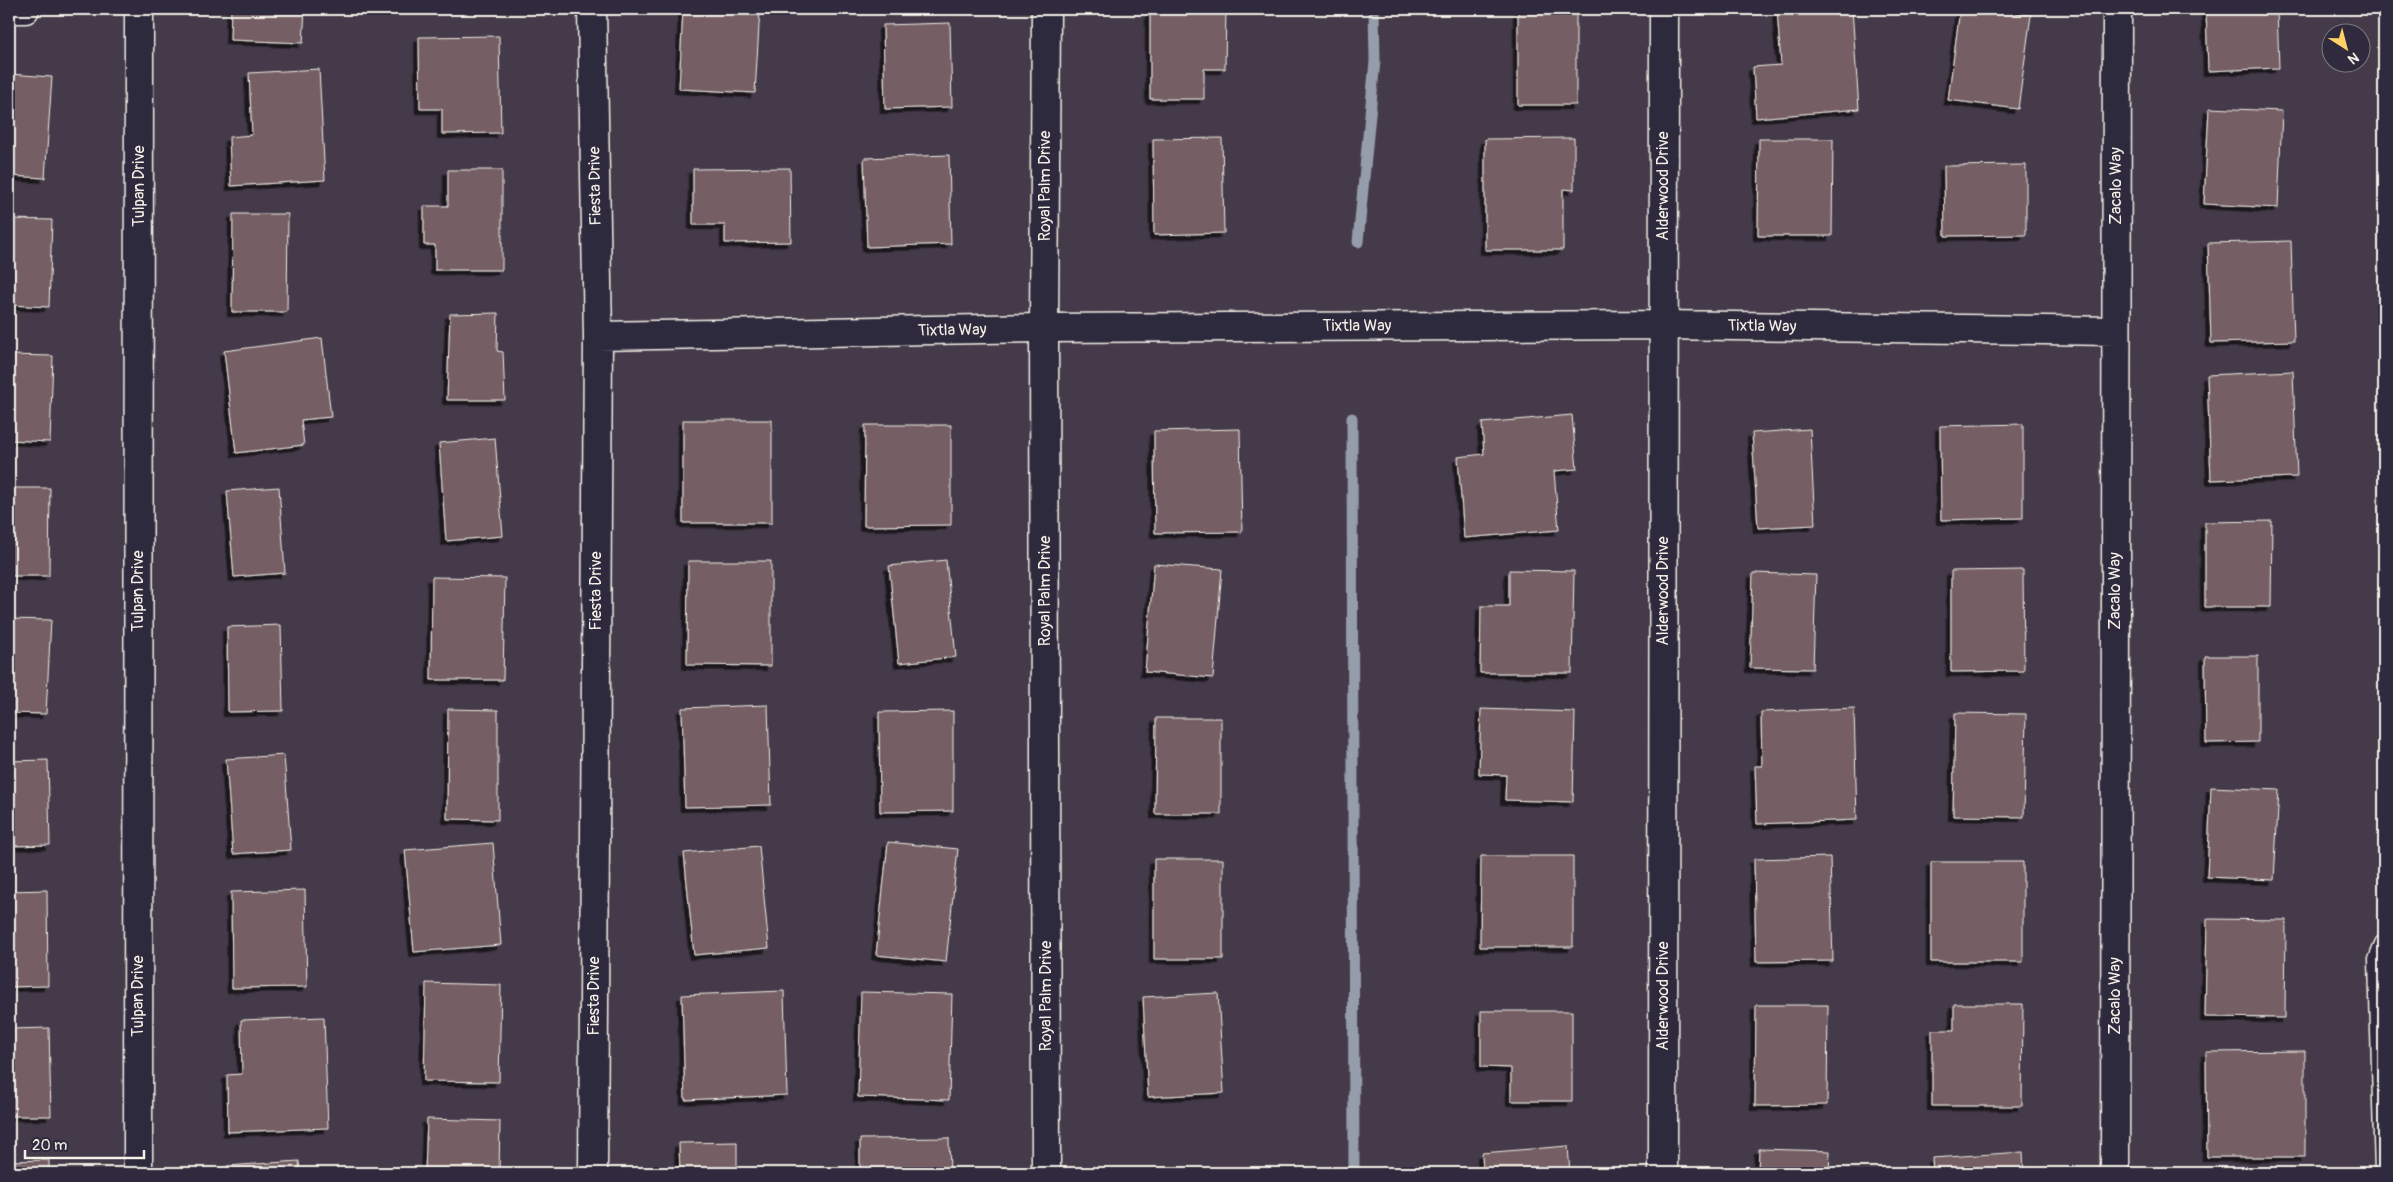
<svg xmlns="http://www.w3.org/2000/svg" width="2393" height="1182" viewBox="0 0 2393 1182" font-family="Pangolin,sans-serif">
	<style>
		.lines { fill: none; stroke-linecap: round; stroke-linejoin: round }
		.stream { stroke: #969daa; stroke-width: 11 }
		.building { fill: #755e65; stroke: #f4f1e8; filter: url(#shadow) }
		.lane-casing { stroke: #f4f1e8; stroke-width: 21 }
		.street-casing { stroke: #f4f1e8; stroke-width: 31 }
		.secondary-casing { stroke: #f4f1e8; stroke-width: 31 }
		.lane { stroke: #2f2a3d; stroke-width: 18 }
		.street { stroke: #2f2a3d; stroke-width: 28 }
		.secondary { stroke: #2f2a3d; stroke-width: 28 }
		.labels { text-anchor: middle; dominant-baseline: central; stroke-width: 4.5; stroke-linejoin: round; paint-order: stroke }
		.street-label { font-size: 16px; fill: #f4f1e8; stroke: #2f2a3d }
	</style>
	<defs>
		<filter id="shadow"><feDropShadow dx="-4.5" dy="4.5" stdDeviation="0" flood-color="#0009"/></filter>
	</defs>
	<rect width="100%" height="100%" fill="#443a49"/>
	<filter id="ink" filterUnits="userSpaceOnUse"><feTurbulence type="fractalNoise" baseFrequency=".02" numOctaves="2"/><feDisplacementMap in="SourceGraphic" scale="10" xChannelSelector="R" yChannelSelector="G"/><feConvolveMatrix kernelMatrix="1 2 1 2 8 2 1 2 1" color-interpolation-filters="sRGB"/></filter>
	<g filter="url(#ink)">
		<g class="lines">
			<path class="stream" d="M 1358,242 L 1375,61 L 1374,9
				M 1352,418 L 1354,1173"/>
		</g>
		<path class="building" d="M 231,9 L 305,9 L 303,43 L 230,40 Z
			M 683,9 L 760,9 L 755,93 L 679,89 Z
			M 1150,9 L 1226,9 L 1225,69 L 1204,69 L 1204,99 L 1150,99 Z
			M 1518,9 L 1576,9 L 1576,105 L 1518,105 Z
			M 1777,9 L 1852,9 L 1859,109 L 1756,118 L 1753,67 L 1781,65 Z
			M 1960,9 L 1984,9 L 2031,15 L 2018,109 L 1948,100 Z
			M 2206,9 L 2277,9 L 2279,68 L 2208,71 Z
			M 950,23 L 952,107 L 885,109 L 883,25 Z
			M 499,36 L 501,133 L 442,134 L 442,109 L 420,109 L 419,37 Z
			M 319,69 L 325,180 L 231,186 L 229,137 L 252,135 L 249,73 Z
			M 9,74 L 52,77 L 45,178 L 9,176 Z
			M 2209,108 L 2282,111 L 2278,208 L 2204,204 Z
			M 1222,138 L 1224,233 L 1154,235 L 1153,139 Z
			M 1574,138 L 1574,190 L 1563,189 L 1563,250 L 1485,250 L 1485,139 Z
			M 1759,139 L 1833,139 L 1832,236 L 1758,236 Z
			M 949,155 L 951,244 L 867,247 L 864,158 Z
			M 2026,165 L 2026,235 L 1945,236 L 1944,166 Z
			M 790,168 L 791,242 L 725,243 L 725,225 L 693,225 L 693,169 Z
			M 448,170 L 502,170 L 502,270 L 435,270 L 435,245 L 424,245 L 424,206 L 448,206 Z
			M 233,214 L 288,214 L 287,312 L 232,312 Z
			M 9,219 L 52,220 L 49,307 L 9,305 Z
			M 2291,241 L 2294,341 L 2211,343 L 2208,243 Z
			M 498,313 L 497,351 L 503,352 L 505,400 L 447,400 L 450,314 Z
			M 322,338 L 331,417 L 301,420 L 304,445 L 236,453 L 224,351 Z
			M 9,355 L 53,356 L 50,442 L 9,440 Z
			M 2293,371 L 2297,477 L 2211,480 L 2207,375 Z
			M 1572,415 L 1577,469 L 1554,471 L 1559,530 L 1464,538 L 1458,457 L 1484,454 L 1482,423 Z
			M 683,420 L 772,420 L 772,523 L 683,523 Z
			M 2023,424 L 2023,518 L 1941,520 L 1940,426 Z
			M 865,425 L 951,425 L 951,525 L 864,526 Z
			M 1240,429 L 1242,532 L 1155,533 L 1154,431 Z
			M 1810,429 L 1815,525 L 1758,528 L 1752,433 Z
			M 495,438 L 503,536 L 446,541 L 439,443 Z
			M 279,487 L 285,573 L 234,577 L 227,491 Z
			M 9,488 L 50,488 L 49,576 L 9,576 Z
			M 2272,521 L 2271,607 L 2205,607 L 2205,522 Z
			M 946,560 L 956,657 L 899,663 L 889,566 Z
			M 688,561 L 771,561 L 771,666 L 687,665 Z
			M 1154,564 L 1222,569 L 1213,678 L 1145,672 Z
			M 1509,570 L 1574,571 L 1572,673 L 1480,673 L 1481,606 L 1509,606 Z
			M 2023,570 L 2024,671 L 1951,672 L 1951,571 Z
			M 1753,573 L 1816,575 L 1813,669 L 1750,668 Z
			M 432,577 L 505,578 L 503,680 L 431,680 Z
			M 9,619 L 51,620 L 46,714 L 9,713 Z
			M 281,625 L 283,711 L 228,712 L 227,627 Z
			M 2205,656 L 2258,656 L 2258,742 L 2206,743 Z
			M 768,705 L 771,805 L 685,807 L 682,708 Z
			M 1854,708 L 1857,820 L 1757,824 L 1755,766 L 1762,766 L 1761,712 Z
			M 448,709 L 498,710 L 498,820 L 447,819 Z
			M 1481,709 L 1575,712 L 1573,802 L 1505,800 L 1506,775 L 1479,774 Z
			M 953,711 L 953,811 L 880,812 L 879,712 Z
			M 1955,713 L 2026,714 L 2024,817 L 1953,816 Z
			M 1156,718 L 1221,718 L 1221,814 L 1155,814 Z
			M 284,755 L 291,850 L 233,854 L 226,759 Z
			M 48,760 L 50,845 L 9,846 L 9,761 Z
			M 2211,787 L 2279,790 L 2274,880 L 2207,877 Z
			M 888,842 L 958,849 L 946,962 L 876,955 Z
			M 493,843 L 501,945 L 414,952 L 405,850 Z
			M 759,846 L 769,948 L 694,955 L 684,853 Z
			M 1481,856 L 1573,856 L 1573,947 L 1480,947 Z
			M 1830,857 L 1833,961 L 1756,962 L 1754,859 Z
			M 1154,859 L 1223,859 L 1223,959 L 1154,959 Z
			M 1931,862 L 2023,862 L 2023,962 L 1931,962 Z
			M 47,890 L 48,986 L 9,987 L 9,891 Z
			M 305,890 L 307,987 L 232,988 L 231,892 Z
			M 2207,919 L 2286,920 L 2285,1018 L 2205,1017 Z
			M 426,983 L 501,985 L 499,1082 L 424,1081 Z
			M 784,991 L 787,1095 L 685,1100 L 682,995 Z
			M 861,992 L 952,994 L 949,1100 L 858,1097 Z
			M 1218,993 L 1224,1093 L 1148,1097 L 1143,997 Z
			M 1954,1004 L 2023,1004 L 2022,1106 L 1932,1106 L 1932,1030 L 1954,1030 Z
			M 1756,1005 L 1828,1005 L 1827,1105 L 1755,1106 Z
			M 1481,1011 L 1572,1011 L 1572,1101 L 1511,1101 L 1511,1068 L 1481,1067 Z
			M 324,1017 L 328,1128 L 228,1132 L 227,1075 L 242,1074 L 241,1020 Z
			M 49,1028 L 51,1116 L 9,1116 L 9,1029 Z
			M 2305,1051 L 2305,1157 L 2207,1157 L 2206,1052 Z
			M 427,1119 L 500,1121 L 499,1173 L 425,1173 Z
			M 949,1138 L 950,1173 L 860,1173 L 860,1139 Z
			M 737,1142 L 737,1173 L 680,1173 L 679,1143 Z
			M 1568,1146 L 1570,1173 L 1483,1173 L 1482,1153 Z
			M 1759,1149 L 1830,1151 L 1829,1173 L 1758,1173 Z
			M 2023,1152 L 2024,1173 L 1933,1173 L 1932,1158 Z
			M 49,1160 L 49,1173 L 9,1173 L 9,1161 Z
			M 299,1161 L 300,1173 L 227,1173 L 227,1166 Z"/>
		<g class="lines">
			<g class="lane-casing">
				<path id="lane" d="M 2384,1173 L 2378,960 L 2384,944"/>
			</g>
			<g class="street-casing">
				<path id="street" d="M 9,9 L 25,9
					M 592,9 L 598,336 L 593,1173
					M 598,336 L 1044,328 L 1662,325 L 2115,331
					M 138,1173 L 139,9
					M 1663,1173 L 1664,9
					M 2115,1173 L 2117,9"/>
			</g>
			<g class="secondary-casing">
				<path id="secondary" d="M 1046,1173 L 1044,328 L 1046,9"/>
			</g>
			<use href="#lane" class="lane"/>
			<use href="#street" class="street"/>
			<use href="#secondary" class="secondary"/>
		</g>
	</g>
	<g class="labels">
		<g class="street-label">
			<text transform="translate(139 186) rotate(-90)">Tulpan Drive</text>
			<text transform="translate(595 186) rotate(-91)">Fiesta Drive</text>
			<text transform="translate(1045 186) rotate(-90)">Royal Palm Drive</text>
			<text transform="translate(1663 186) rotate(-90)">Alderwood Drive</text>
			<text transform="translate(2116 186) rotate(-90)">Zacalo Way</text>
			<text x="1357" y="326">Tixtla Way</text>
			<text transform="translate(1762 326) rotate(1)">Tixtla Way</text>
			<text transform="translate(952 330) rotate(-1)">Tixtla Way</text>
			<text transform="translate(138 591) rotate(-90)">Tulpan Drive</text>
			<text transform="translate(596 591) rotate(-90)">Fiesta Drive</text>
			<text transform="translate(1045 591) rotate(-90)">Royal Palm Drive</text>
			<text transform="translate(1663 591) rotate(-90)">Alderwood Drive</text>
			<text transform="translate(2115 591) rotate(-90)">Zacalo Way</text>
			<text transform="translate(138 996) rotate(-90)">Tulpan Drive</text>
			<text transform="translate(594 996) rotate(-90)">Fiesta Drive</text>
			<text transform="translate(1046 996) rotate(-90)">Royal Palm Drive</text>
			<text transform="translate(1663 996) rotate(-90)">Alderwood Drive</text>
			<text transform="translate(2115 996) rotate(-90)">Zacalo Way</text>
		</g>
	</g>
	<rect width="2393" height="1182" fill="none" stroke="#2f2a3d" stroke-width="30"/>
	<rect x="15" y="15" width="2363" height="1152" fill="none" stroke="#f4f1e8" stroke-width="2" filter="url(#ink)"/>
	<g transform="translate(2346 48) rotate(144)"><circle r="24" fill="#2f2a3d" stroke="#7e7a81"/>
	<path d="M0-4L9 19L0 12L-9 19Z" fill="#ffd166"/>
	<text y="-8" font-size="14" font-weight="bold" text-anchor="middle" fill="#f4f1e8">N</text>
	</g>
	<path d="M25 1150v8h119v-8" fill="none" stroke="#f4f1e8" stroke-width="2.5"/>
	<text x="32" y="1150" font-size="15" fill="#f4f1e8" stroke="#2f2a3d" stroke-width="4" paint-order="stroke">20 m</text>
</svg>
